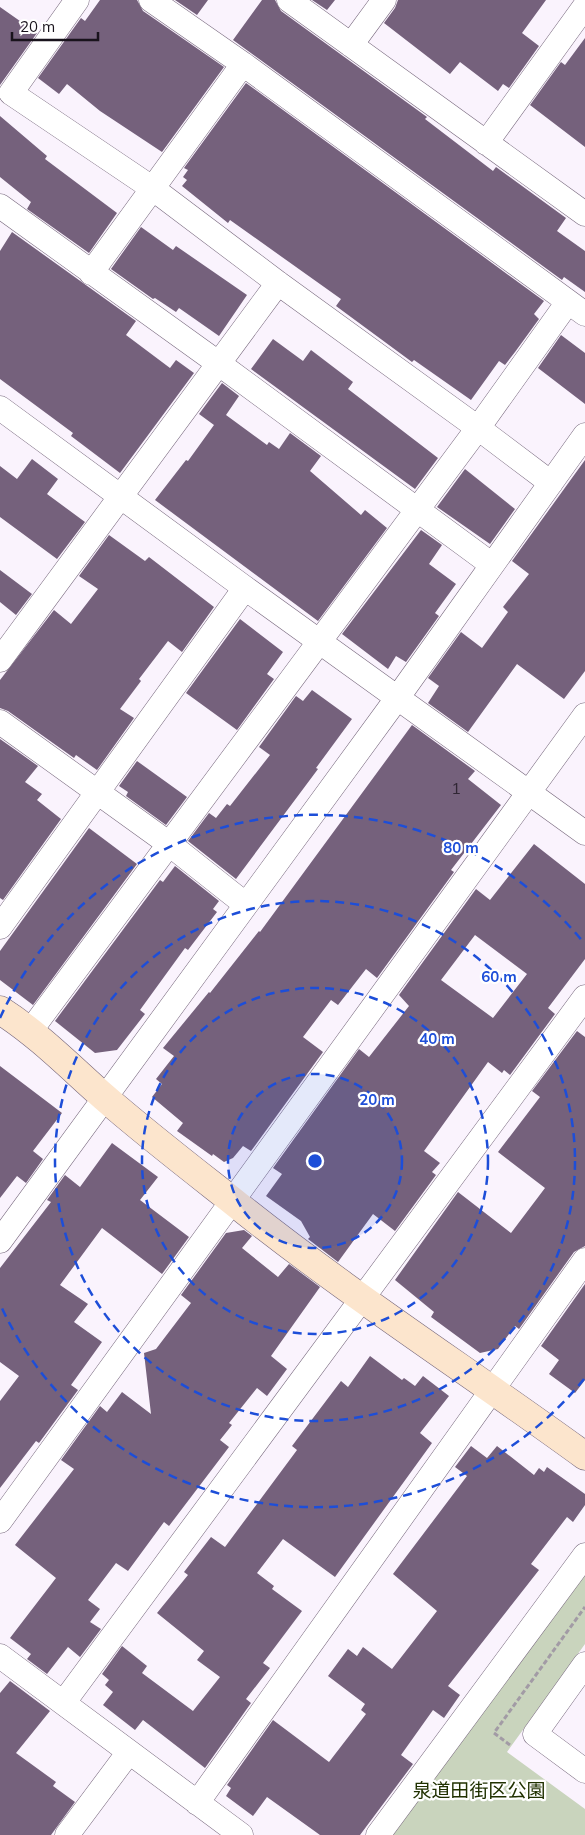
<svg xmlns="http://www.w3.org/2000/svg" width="585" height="1835" viewBox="0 0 585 1835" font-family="Mulish,'Noto Sans JP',sans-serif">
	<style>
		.green { fill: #c9d4bd }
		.building { fill: #75617c; fill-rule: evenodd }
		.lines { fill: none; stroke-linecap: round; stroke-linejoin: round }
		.street-casing { stroke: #76677c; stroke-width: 25 }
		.secondary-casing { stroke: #76677c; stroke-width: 29 }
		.path { stroke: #a29ba5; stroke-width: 3; stroke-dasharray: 5 2.5; stroke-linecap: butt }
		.street { stroke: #fff; stroke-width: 24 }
		.secondary { stroke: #fce5cd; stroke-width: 28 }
		.ring { fill: none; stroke: #1d4ed8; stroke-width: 2.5; stroke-dasharray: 9 6 }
		.labels { text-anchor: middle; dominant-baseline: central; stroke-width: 4.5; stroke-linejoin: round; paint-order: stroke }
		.number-label { font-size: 16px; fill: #302634 }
		.park-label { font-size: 19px; fill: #203100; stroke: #fff }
		.centre { fill: #1d4ed8; stroke: #fff; stroke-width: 2.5 }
		.ring-label { font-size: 15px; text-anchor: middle; font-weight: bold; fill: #1d4ed8; stroke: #fff; stroke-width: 4.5; stroke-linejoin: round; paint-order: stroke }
	</style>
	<rect width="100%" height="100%" fill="#faf3fd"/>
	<path class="green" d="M 585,1570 L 585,1644 L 507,1752 L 585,1809 L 585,1835 L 390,1835 Z"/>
	<path class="building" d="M 100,0 L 137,0 L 143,11 L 224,67 L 162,152 L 100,111 L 67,84 L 59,94 L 38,78 L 81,18 L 85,21 Z
		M 175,0 L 208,0 L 197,15 Z
		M 262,0 L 275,0 L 281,11 L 427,117 L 425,119 L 493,171 L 496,167 L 566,218 L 557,231 L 585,251 L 585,292 L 564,277 L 562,280 L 233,40 Z
		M 312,0 L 335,0 L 327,10 Z
		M 398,0 L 546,0 L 522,33 L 539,46 L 509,88 L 503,84 L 498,91 L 460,62 L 450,74 L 384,23 L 395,8 Z
		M 0,7 L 37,33 L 0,85 Z
		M 585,38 L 585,147 L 530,105 L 561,62 L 565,65 Z
		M 246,83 L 544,301 L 534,314 L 539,319 L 515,352 L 505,365 L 499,361 L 471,400 L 414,360 L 412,362 L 336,306 L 341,299 L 230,220 L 228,223 L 182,186 L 187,180 L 183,177 L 188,170 L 184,168 Z
		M 0,116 L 47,156 L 45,159 L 117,213 L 89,253 L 27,209 L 31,202 L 0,177 Z
		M 141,227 L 173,250 L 176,246 L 247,295 L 219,336 L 179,308 L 176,312 L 155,298 L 153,299 L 111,269 Z
		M 12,232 L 136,321 L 126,335 L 170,368 L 176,360 L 194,373 L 120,473 L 71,436 L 73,433 L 0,379 L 0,251 Z
		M 561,335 L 585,353 L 585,404 L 538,368 Z
		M 273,339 L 303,361 L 311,350 L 353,382 L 348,389 L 438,458 L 415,489 L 251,369 Z
		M 222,383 L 239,396 L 226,415 L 267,445 L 269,442 L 279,449 L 290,433 L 321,456 L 310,471 L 361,515 L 365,510 L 387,528 L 318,621 L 155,500 L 186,460 L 188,461 L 214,425 L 199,414 Z
		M 32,459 L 58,479 L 47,494 L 85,522 L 57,559 L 0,517 L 0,466 L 17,479 Z
		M 585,460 L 585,671 L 564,699 L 517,664 L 468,732 L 428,703 L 439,686 L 428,678 L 461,632 L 482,648 L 508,612 L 503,607 L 529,574 L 512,561 Z
		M 465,469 L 515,509 L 490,544 L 437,507 Z
		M 421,530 L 442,545 L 429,564 L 456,584 L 435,613 L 439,616 L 406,662 L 396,656 L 388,669 L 342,634 Z
		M 109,535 L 145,561 L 149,557 L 214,607 L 182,652 L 168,641 L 139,679 L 141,681 L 120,709 L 134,718 L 97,770 L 76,755 L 74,758 L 8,711 L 0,708 L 0,680 L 54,610 L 71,624 L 98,589 L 79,576 Z
		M 0,570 L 32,594 L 16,615 L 0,602 Z
		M 240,619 L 283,652 L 267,674 L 274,679 L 237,730 L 186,693 Z
		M 312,690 L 352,719 L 316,768 L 318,769 L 236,879 L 188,841 L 209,813 L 216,818 L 227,804 L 230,806 L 270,755 L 259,747 L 296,696 L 303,701 Z
		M 412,725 L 475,771 L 468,779 L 501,805 L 451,870 L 454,872 L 377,978 L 366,969 L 338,1005 L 331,1000 L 303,1037 L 323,1052 L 251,1151 L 243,1146 L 233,1158 L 224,1162 L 213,1154 L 212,1156 L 177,1131 L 183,1123 L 152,1097 L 162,1084 L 156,1079 L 174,1056 L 163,1048 L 209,992 L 210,993 L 259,931 L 260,932 Z
		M 0,739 L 38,766 L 25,782 L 42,794 L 37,800 L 61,819 L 3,900 L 0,898 Z
		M 137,761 L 187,797 L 166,825 L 126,796 L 128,792 L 119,786 Z
		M 89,828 L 137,864 L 33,1005 L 0,980 L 0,951 Z
		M 534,844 L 585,884 L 585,959 L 548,1008 L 555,1014 L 510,1075 L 504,1070 L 502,1073 L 488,1062 L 424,1151 L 440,1163 L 432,1172 L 436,1175 L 395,1231 L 373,1214 L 338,1262 L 308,1239 L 310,1237 L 301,1221 L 266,1196 L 282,1174 L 273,1168 L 359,1049 L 369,1057 L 409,1006 L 399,995 L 476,889 L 490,900 ZM 475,935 L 527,974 L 493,1018 L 441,980 Z
		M 175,866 L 219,901 L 213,909 L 217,912 L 188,950 L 185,948 L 140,1010 L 145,1014 L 117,1050 L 95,1053 L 55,1021 L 160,880 L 163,882 Z
		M 577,1031 L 585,1037 L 585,1246 L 574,1252 L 519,1329 L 515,1326 L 498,1349 L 480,1353 L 431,1317 L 434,1312 L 395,1280 L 458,1192 L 511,1233 L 545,1188 L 498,1152 L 540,1097 L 532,1091 Z
		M 0,1066 L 62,1113 L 33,1151 L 43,1159 L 26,1183 L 17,1176 L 0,1198 Z
		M 112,1143 L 158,1177 L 140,1200 L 189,1237 L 162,1274 L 102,1228 L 60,1285 L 88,1304 L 74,1322 L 102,1342 L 71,1385 L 78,1390 L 39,1443 L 36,1441 L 0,1488 L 0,1401 L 19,1376 L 0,1362 L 0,1268 L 51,1202 L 47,1200 L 65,1175 L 80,1187 Z
		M 244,1230 L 252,1236 L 242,1248 L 278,1277 L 289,1264 L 320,1287 L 271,1356 L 287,1369 L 267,1396 L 257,1388 L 229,1423 L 232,1425 L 220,1440 L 229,1447 L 169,1526 L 164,1522 L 128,1571 L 116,1563 L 88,1600 L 100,1609 L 90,1622 L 101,1629 L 80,1657 L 68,1647 L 47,1674 L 27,1659 L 31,1654 L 10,1638 L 56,1578 L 15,1545 L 74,1469 L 61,1460 L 100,1406 L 107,1412 L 122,1392 L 151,1414 L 144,1353 L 156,1349 L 191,1303 L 181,1295 L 226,1233 Z
		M 585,1284 L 585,1380 L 575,1393 L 549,1374 L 559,1360 L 541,1346 Z
		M 370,1356 L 402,1380 L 404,1378 L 415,1386 L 423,1376 L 449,1396 L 420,1433 L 432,1443 L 335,1577 L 283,1539 L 257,1573 L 274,1586 L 272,1589 L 302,1611 L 263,1663 L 270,1668 L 246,1699 L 251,1703 L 205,1768 L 143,1720 L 135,1730 L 103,1705 L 113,1692 L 105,1685 L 109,1680 L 102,1674 L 122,1646 L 147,1666 L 142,1673 L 193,1711 L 220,1677 L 197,1660 L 204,1651 L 157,1613 L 188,1575 L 184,1572 L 211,1537 L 225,1547 L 297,1450 L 292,1446 L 341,1381 L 348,1387 Z
		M 471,1446 L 487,1458 L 497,1446 L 534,1475 L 539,1468 L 544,1472 L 547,1467 L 585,1494 L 585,1505 L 573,1522 L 567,1517 L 531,1564 L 539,1570 L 448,1686 L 460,1695 L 444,1718 L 433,1710 L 401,1755 L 413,1764 L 360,1835 L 320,1835 L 267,1797 L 253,1816 L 226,1796 L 231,1788 L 227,1785 L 273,1720 L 329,1762 L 366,1714 L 361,1710 L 365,1704 L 328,1676 L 348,1649 L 357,1656 L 363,1647 L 392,1669 L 437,1611 L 393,1574 L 467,1476 L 455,1467 Z
		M 10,1681 L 50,1711 L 16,1753 L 56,1782 L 53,1786 L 75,1802 L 51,1835 L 0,1835 L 0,1693 Z"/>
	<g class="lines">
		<g class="street-casing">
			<path id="street" d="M 77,0 L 11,93 L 152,188 L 278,283 L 478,428 L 551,483
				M 151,0 L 243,64 L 585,314
				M 289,0 L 585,214
				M 351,45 L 384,0
				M 486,143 L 585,6
				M 0,206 L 218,363 L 491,564
				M 91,273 L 243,64
				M 0,408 L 245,588 L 585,833
				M 0,660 L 278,283
				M 0,722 L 168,843 L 245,904
				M 0,927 L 245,588
				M 31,1030 L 478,428 L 568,302
				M 0,1241 L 398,697 L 585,435
				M 0,1521 L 585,715
				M 0,1656 L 241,1835
				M 585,1664 L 535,1734 L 585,1771
				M 64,1702 L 585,997
				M 197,1803 L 585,1260
				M 67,1835 L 129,1752
				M 378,1835 L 585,1555"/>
		</g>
		<g class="secondary-casing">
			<path id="secondary" d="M 0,1010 C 39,1035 69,1066 104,1097 C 144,1132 188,1166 230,1199 C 344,1291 467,1370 585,1456"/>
		</g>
		<path class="path" d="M 510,1745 L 494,1733 L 585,1607"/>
		<use href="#street" class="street"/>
		<use href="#secondary" class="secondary"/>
	</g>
	<circle cx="315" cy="1161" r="87" fill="#1d4ed8" fill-opacity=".12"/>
	<g class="ring">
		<circle cx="315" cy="1161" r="87"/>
		<circle cx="315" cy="1161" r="173"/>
		<circle cx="315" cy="1161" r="260"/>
		<path d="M584 1379A346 346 0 0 1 0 1304M0 1018A346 346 0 0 1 584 943"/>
	</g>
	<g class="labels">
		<g class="number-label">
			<text x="456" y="788">1</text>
		</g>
		<g class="park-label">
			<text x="479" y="1790">泉道田街区公園</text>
		</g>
	</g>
	<circle cx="315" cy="1161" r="8" class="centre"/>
	<g class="ring-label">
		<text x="461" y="853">80 m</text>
		<text x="499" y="982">60 m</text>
		<text x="437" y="1044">40 m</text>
		<text x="377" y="1105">20 m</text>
	</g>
	<path d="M12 32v8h86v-8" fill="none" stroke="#19131c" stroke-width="2.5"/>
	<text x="20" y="32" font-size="15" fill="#19131c" stroke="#ffffff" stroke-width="4" paint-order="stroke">20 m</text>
</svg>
